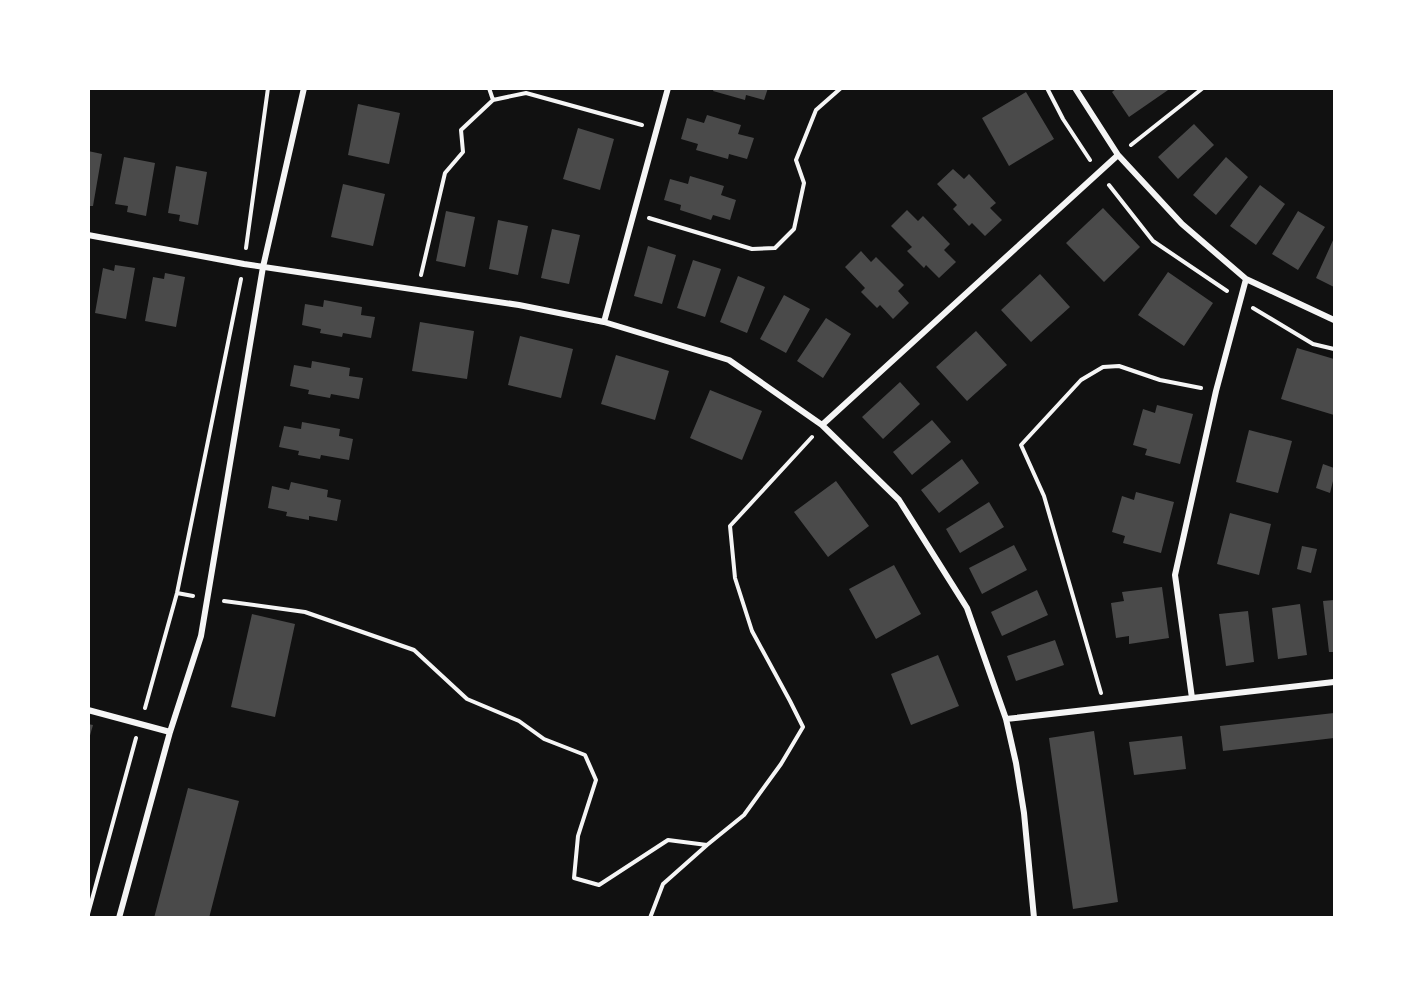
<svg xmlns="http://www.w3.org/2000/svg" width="1423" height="1006" viewBox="0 0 1423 1006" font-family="'Noto Sans',sans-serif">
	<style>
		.building { fill: #4a4a4a }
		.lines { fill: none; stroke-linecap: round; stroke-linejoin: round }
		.path { stroke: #f5f5f5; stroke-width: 4 }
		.minor { stroke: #f5f5f5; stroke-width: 6 }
	</style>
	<rect width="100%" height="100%" fill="#111"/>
	<path class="building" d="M 714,88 L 768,88 L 764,100 L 746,95 L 745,100 L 713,91 Z
		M 1117,88 L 1171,88 L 1129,117 L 1112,92 Z
		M 1026,92 L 1054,139 L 1009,166 L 982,118 Z
		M 358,104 L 400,113 L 389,164 L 348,155 Z
		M 707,115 L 741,125 L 738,134 L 754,138 L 747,159 L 729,154 L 728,159 L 696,150 L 698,144 L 681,139 L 687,118 L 704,123 Z
		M 1194,124 L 1214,145 L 1178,179 L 1158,157 Z
		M 578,128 L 614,139 L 600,190 L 563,179 Z
		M 88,151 L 102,154 L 93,206 L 88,206 Z
		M 124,157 L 155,163 L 146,216 L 127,212 L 128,206 L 115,204 Z
		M 1226,157 L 1248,177 L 1216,215 L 1193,195 Z
		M 176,166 L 207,172 L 198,225 L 179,221 L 180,215 L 168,213 Z
		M 953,169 L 964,179 L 969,174 L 996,203 L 990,208 L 1002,220 L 985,236 L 972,223 L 969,226 L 953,209 L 957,205 L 937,184 Z
		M 690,176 L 724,186 L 721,195 L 736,200 L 730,220 L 713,215 L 711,220 L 680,210 L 681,205 L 664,200 L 670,179 L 688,184 Z
		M 343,184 L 385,194 L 373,246 L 331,237 Z
		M 1260,185 L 1285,204 L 1256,245 L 1230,226 Z
		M 1103,208 L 1140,247 L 1104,282 L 1066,243 Z
		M 907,210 L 918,221 L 923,216 L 950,244 L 944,250 L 956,262 L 939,278 L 926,265 L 924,268 L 907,251 L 912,247 L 891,226 Z
		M 446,211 L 475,217 L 465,267 L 436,261 Z
		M 1298,211 L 1325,227 L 1298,270 L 1272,254 Z
		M 498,220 L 528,226 L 518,275 L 489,269 Z
		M 552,229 L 580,235 L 569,284 L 541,278 Z
		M 1334,238 L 1334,287 L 1316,278 Z
		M 648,246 L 676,255 L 662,304 L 634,296 Z
		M 861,251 L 871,262 L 876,257 L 904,285 L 898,291 L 909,303 L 893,319 L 880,305 L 877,308 L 861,292 L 865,288 L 845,267 Z
		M 693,260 L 721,269 L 705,317 L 677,308 Z
		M 115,265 L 135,268 L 126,319 L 95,313 L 103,268 L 114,271 Z
		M 1168,272 L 1213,303 L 1184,346 L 1138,315 Z
		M 165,273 L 185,277 L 176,327 L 145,321 L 153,277 L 164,279 Z
		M 1040,274 L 1070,307 L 1031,342 L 1001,310 Z
		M 738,276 L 765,287 L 747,333 L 720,322 Z
		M 784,295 L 810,309 L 786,353 L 760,339 Z
		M 324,300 L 362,307 L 361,315 L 375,317 L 371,338 L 343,333 L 342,337 L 320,333 L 321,329 L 302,325 L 305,304 L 323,307 Z
		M 826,318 L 851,334 L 823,378 L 797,361 Z
		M 420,322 L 474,331 L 467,379 L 412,371 Z
		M 976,331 L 1007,365 L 967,401 L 936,367 Z
		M 520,336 L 573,349 L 561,398 L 508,385 Z
		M 1297,348 L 1334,359 L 1334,415 L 1281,399 Z
		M 616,355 L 669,371 L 655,420 L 601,404 Z
		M 312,361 L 350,368 L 349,376 L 363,378 L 359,399 L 331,394 L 330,398 L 308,394 L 309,390 L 290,386 L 294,365 L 311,368 Z
		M 900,382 L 920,404 L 883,439 L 862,417 Z
		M 710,390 L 762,411 L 742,460 L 690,438 Z
		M 1157,405 L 1193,414 L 1180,464 L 1145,455 L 1147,449 L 1133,445 L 1143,409 L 1155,413 Z
		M 932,420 L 951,442 L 912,475 L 893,452 Z
		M 302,422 L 340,429 L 339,436 L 353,439 L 349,460 L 321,455 L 320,459 L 298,455 L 299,451 L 279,447 L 284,426 L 301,429 Z
		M 1249,430 L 1292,441 L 1278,493 L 1236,482 Z
		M 962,459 L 979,483 L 939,513 L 921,490 Z
		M 1323,464 L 1334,468 L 1334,477 L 1330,493 L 1316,488 Z
		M 836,481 L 869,526 L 828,557 L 794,512 Z
		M 291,482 L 328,490 L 327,497 L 341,500 L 337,521 L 309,516 L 309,520 L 286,516 L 287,512 L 268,508 L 272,486 L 289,490 Z
		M 1136,492 L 1174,502 L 1161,553 L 1123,543 L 1125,536 L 1112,532 L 1122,496 L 1134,500 Z
		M 989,502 L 1004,527 L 960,553 L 946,529 Z
		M 1230,513 L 1271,524 L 1259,575 L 1217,564 Z
		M 1014,545 L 1027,570 L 982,594 L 969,568 Z
		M 1302,546 L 1317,549 L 1311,573 L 1297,569 Z
		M 894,565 L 921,614 L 876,639 L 849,589 Z
		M 1162,587 L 1169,638 L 1129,644 L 1129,636 L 1116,638 L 1111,603 L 1124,601 L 1122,592 Z
		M 1037,590 L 1048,615 L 1002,636 L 991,612 Z
		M 1334,600 L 1334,652 L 1329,652 L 1323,601 Z
		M 1300,604 L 1307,655 L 1278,659 L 1272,608 Z
		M 1248,611 L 1254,662 L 1226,666 L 1219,614 Z
		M 252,614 L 295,624 L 275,717 L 231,707 Z
		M 1055,640 L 1064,665 L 1016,681 L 1007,656 Z
		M 938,655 L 959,706 L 911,725 L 891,674 Z
		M 1334,713 L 1334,738 L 1223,751 L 1220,726 Z
		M 88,724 L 93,725 L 89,739 L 88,739 Z
		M 1094,731 L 1118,902 L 1073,909 L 1049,738 Z
		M 1182,736 L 1186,769 L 1134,775 L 1129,742 Z
		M 188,788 L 239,801 L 209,918 L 154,918 Z"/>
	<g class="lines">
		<path class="path" d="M 489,88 L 493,100
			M 1047,88 L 1063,119 L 1090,160
			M 1131,145 L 1203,88
			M 1109,185 L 1153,241 L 1227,291
			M 649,218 L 752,249 L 775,248 L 794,229 L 804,183 L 796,160 L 816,110 L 841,88
			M 246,248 L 268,88
			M 421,275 L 445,173 L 463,152 L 461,130 L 493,100 L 526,93 L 642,125
			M 1253,308 L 1313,344 L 1334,349
			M 177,593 L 193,596
			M 224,601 L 305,612 L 414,650 L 467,699 L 519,721 L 544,739 L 585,755 L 596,780 L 578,836 L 574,878 L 599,885 L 668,840 L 707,845
			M 1101,693 L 1044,496 L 1021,445 L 1081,380 L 1103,367 L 1119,366 L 1160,380 L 1201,388
			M 145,708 L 177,593 L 241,279
			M 88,914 L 136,738
			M 650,918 L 663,884 L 707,845 L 744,815 L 781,764 L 803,727 L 790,701 L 752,631 L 735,578 L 730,526 L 812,437"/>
		<path class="minor" d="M 1075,88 L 1118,155 L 1182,224 L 1246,279 L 1334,320
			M 88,235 L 244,264 L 519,305 L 604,322 L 729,360 L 822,425 L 899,500 L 967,608 L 1006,719 L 1016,763 L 1024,813 L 1034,918
			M 604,322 L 668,88
			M 822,425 L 1118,155
			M 1192,698 L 1175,575 L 1216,391 L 1246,279
			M 88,710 L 170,732
			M 1006,719 L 1334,682
			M 119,918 L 170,732 L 201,636 L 263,267 L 304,88"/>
	</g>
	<rect width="1423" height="1006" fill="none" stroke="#ffffff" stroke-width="180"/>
</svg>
